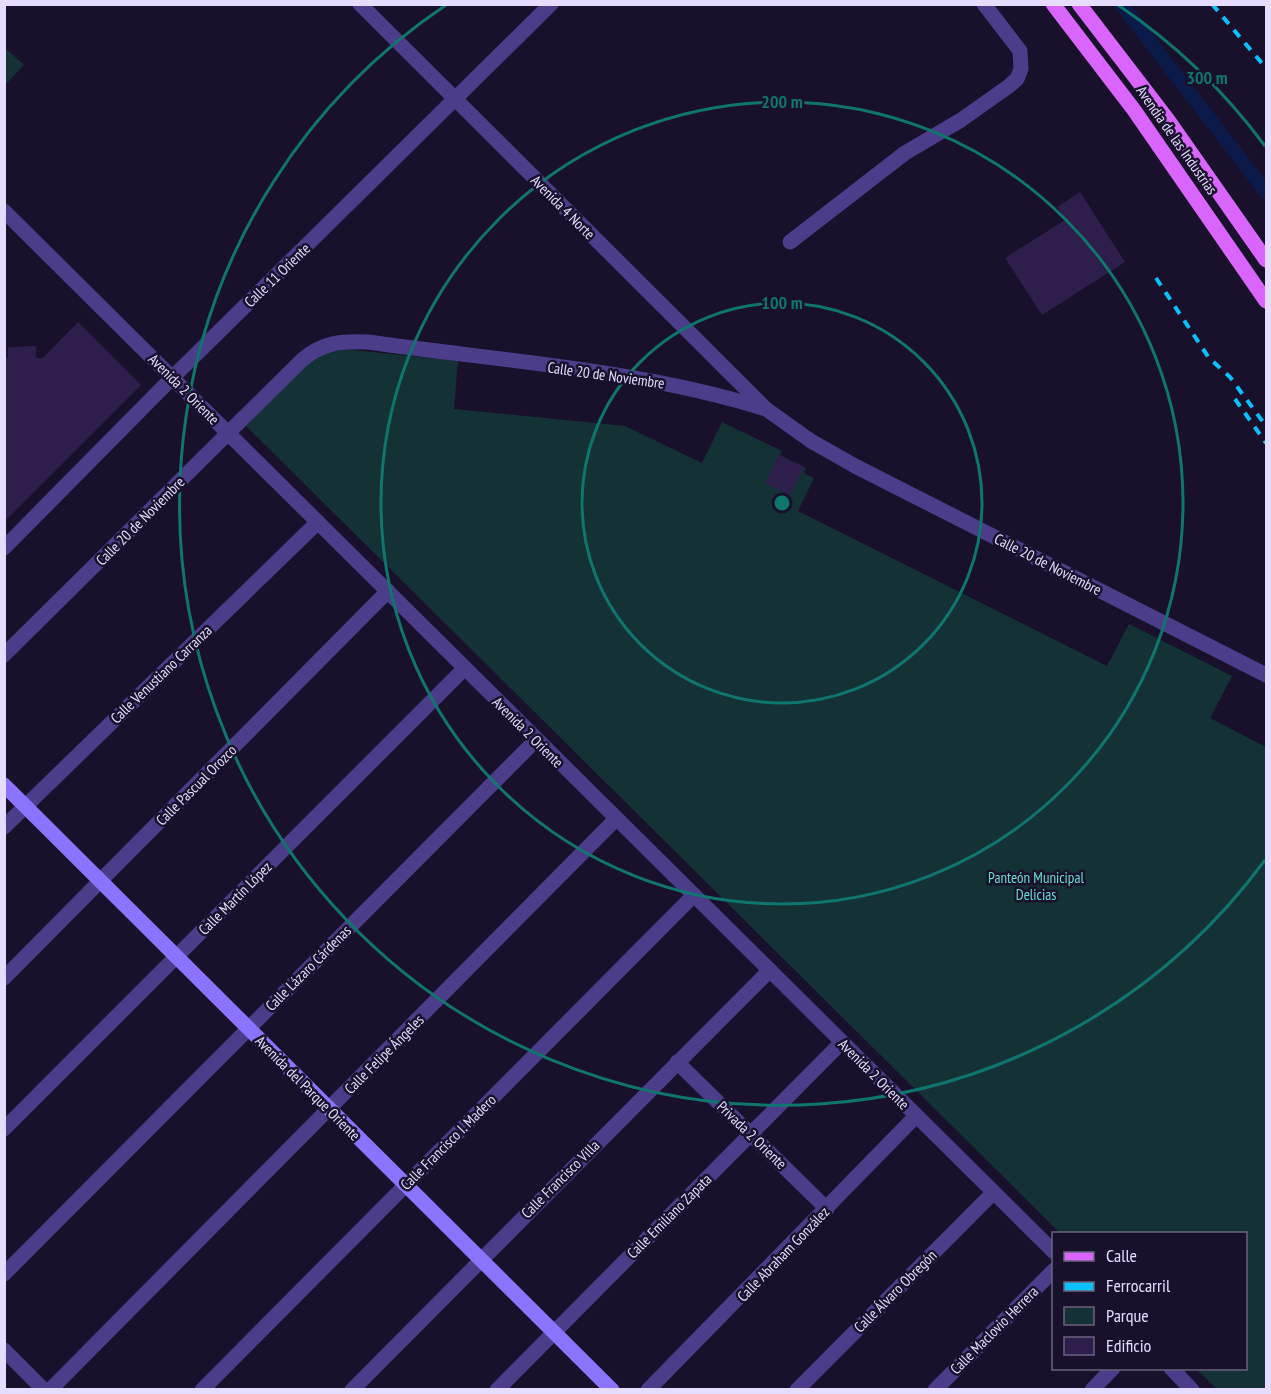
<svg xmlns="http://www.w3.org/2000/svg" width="1271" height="1394" viewBox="0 0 1271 1394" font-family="'PT Sans Narrow',sans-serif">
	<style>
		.green { fill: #143135 }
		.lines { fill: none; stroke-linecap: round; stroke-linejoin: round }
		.canal { stroke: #0c1a49; stroke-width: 14 }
		.building { fill: #2d1e4b }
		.minor { stroke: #4b3d89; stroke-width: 15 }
		.tertiary { stroke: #4b3d89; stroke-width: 15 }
		.secondary { stroke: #8b74fd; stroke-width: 15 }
		.primary { stroke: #d965fd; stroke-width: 15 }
		.rail { stroke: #0bc1fb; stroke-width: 4; stroke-dasharray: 9 8; stroke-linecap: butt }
		.ring { fill: none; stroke: #0f766e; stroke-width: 3 }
		.labels { text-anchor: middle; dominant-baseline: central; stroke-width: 5; stroke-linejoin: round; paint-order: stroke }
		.street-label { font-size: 15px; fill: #e5dcfe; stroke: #19112b }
		.park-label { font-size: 15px; fill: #67dfd2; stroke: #19112b }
		.centre { fill: #0f766e; stroke: #19112b; stroke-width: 3 }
		.ring-label { font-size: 18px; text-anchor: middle; font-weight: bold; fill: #0f766e; stroke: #19112b; stroke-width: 5; stroke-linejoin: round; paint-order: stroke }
	</style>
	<rect width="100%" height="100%" fill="#19112b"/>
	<path class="green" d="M 4,47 L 24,65 L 5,85 L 4,85 Z
		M 324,347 L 458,361 L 454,409 L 625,426 L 702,463 L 722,422 L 782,451 L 780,455 L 806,468 L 804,473 L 814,478 L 798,511 L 1107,666 L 1129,624 L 1232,676 L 1210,718 L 1266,747 L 1266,1389 L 1217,1389 L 1196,1369 L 1246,1368 L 1246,1234 L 1060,1233 L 246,426 Z"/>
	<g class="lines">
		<path class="canal" d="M 1121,4 L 1266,192"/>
	</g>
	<path class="building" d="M 1080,192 L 1125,262 L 1042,315 L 1005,258 L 1065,220 L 1057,207 Z
		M 78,322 L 141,385 L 4,522 L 4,358 L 8,358 L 8,347 L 36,346 L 36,358 L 43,358 Z
		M 779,455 L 804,467 L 790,495 L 765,483 Z"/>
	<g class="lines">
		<path class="minor" d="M 790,242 L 905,153 L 961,120 L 1009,86 L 1017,79 L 1021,69 L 1020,51 L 984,4
			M 4,548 L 172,378 L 551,4
			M 4,655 L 302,360 C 323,342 341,341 368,342 C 500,361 638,369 766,409
			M 4,827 L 318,522
			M 4,978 L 388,591
			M 677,1062 L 827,1209
			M 4,1129 L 465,668
			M 4,1274 L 536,740
			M 202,1390 L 694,895
			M 352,1390 L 770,970
			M 497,1390 L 842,1042
			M 648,1390 L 916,1116
			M 797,1390 L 993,1193
			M 935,1390 L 1054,1270
			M 1092,1390 L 1113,1368"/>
		<path class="tertiary" d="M 360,4 L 766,409 L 811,441 L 855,466 L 1266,675
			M 4,211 L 1054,1252
			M 4,1350 L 44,1390
			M 1171,1368 L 1192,1390
			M 50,1390 L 615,820"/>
		<path class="secondary" d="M 4,785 L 612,1390"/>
		<path class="primary" d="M 1053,4 L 1134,110 L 1266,301
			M 1079,4 L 1168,120 L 1266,260"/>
		<path class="rail" d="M 1212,4 L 1266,68
			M 1156,278 L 1209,358 L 1230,377 L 1266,426
			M 1235,399 L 1266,443"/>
	</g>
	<g class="ring">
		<circle cx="782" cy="503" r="200"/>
		<circle cx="782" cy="503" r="401"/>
		<path d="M1265 860A601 601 0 1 1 446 5M1118 5A601 601 0 0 1 1265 146"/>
	</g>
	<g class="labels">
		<g class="street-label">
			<text transform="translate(1177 140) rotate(55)">Avendia de las Industrias</text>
			<text transform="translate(563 207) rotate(45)">Avenida 4 Norte</text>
			<text transform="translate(277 275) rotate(-44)">Calle 11 Oriente</text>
			<text transform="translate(606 375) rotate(8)">Calle 20 de Noviembre</text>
			<text transform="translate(184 389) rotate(45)">Avenida 2 Oriente</text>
			<text transform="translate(140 521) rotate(-45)">Calle 20 de Noviembre</text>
			<text transform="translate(1048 564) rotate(27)">Calle 20 de Noviembre</text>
			<text transform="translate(161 674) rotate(-44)">Calle Venustiano Carranza</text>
			<text transform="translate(528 732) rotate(45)">Avenida 2 Oriente</text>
			<text transform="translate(196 785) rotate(-45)">Calle Pascual Orozco</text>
			<text transform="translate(235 898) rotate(-45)">Calle Martín López</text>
			<text transform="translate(308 968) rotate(-45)">Calle Lázaro Cárdenas</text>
			<text transform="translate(384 1054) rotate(-45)">Calle Felipe Ángeles</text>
			<text transform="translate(874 1074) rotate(45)">Avenida 2 Oriente</text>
			<text transform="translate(308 1088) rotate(45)">Avenida del Parque Oriente</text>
			<text transform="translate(752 1135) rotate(44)">Privada 2 Oriente</text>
			<text transform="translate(448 1142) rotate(-45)">Calle Francisco I. Madero</text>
			<text transform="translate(560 1179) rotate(-45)">Calle Francisco Villa</text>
			<text transform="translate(669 1216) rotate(-45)">Calle Emiliano Zapata</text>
			<text transform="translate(783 1254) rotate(-46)">Calle Abraham González</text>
			<text transform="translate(895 1291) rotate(-45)">Calle Álvaro Obregón</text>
			<text transform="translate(994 1330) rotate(-45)">Calle Maclovio Herrera</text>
		</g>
		<g class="park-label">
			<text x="1036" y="877">Panteón Municipal<tspan x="1036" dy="17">Delicias</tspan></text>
		</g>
	</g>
	<circle cx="782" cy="503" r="9" class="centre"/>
	<g class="ring-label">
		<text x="1207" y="84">300 m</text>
		<text x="782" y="108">200 m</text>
		<text x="782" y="309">100 m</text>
	</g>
	<rect width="1271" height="1394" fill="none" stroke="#e5dcfe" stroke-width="12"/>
	<rect x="1052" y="1232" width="195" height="138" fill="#19112b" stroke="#6b627f" stroke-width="1.5"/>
	<rect x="1064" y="1252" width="30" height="9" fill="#d965fd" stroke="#6b627f" stroke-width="1.5"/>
	<text x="1106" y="1262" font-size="18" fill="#e5dcfe">Calle</text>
	<rect x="1064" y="1282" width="30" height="9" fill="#0bc1fb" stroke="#6b627f" stroke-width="1.5"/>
	<text x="1106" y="1292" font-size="18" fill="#e5dcfe">Ferrocarril</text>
	<rect x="1064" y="1307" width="30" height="18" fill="#143135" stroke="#6b627f" stroke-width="1.5"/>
	<text x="1106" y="1322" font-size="18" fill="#e5dcfe">Parque</text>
	<rect x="1064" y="1337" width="30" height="18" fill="#2d1e4b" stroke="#6b627f" stroke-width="1.5"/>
	<text x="1106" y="1352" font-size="18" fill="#e5dcfe">Edificio</text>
</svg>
